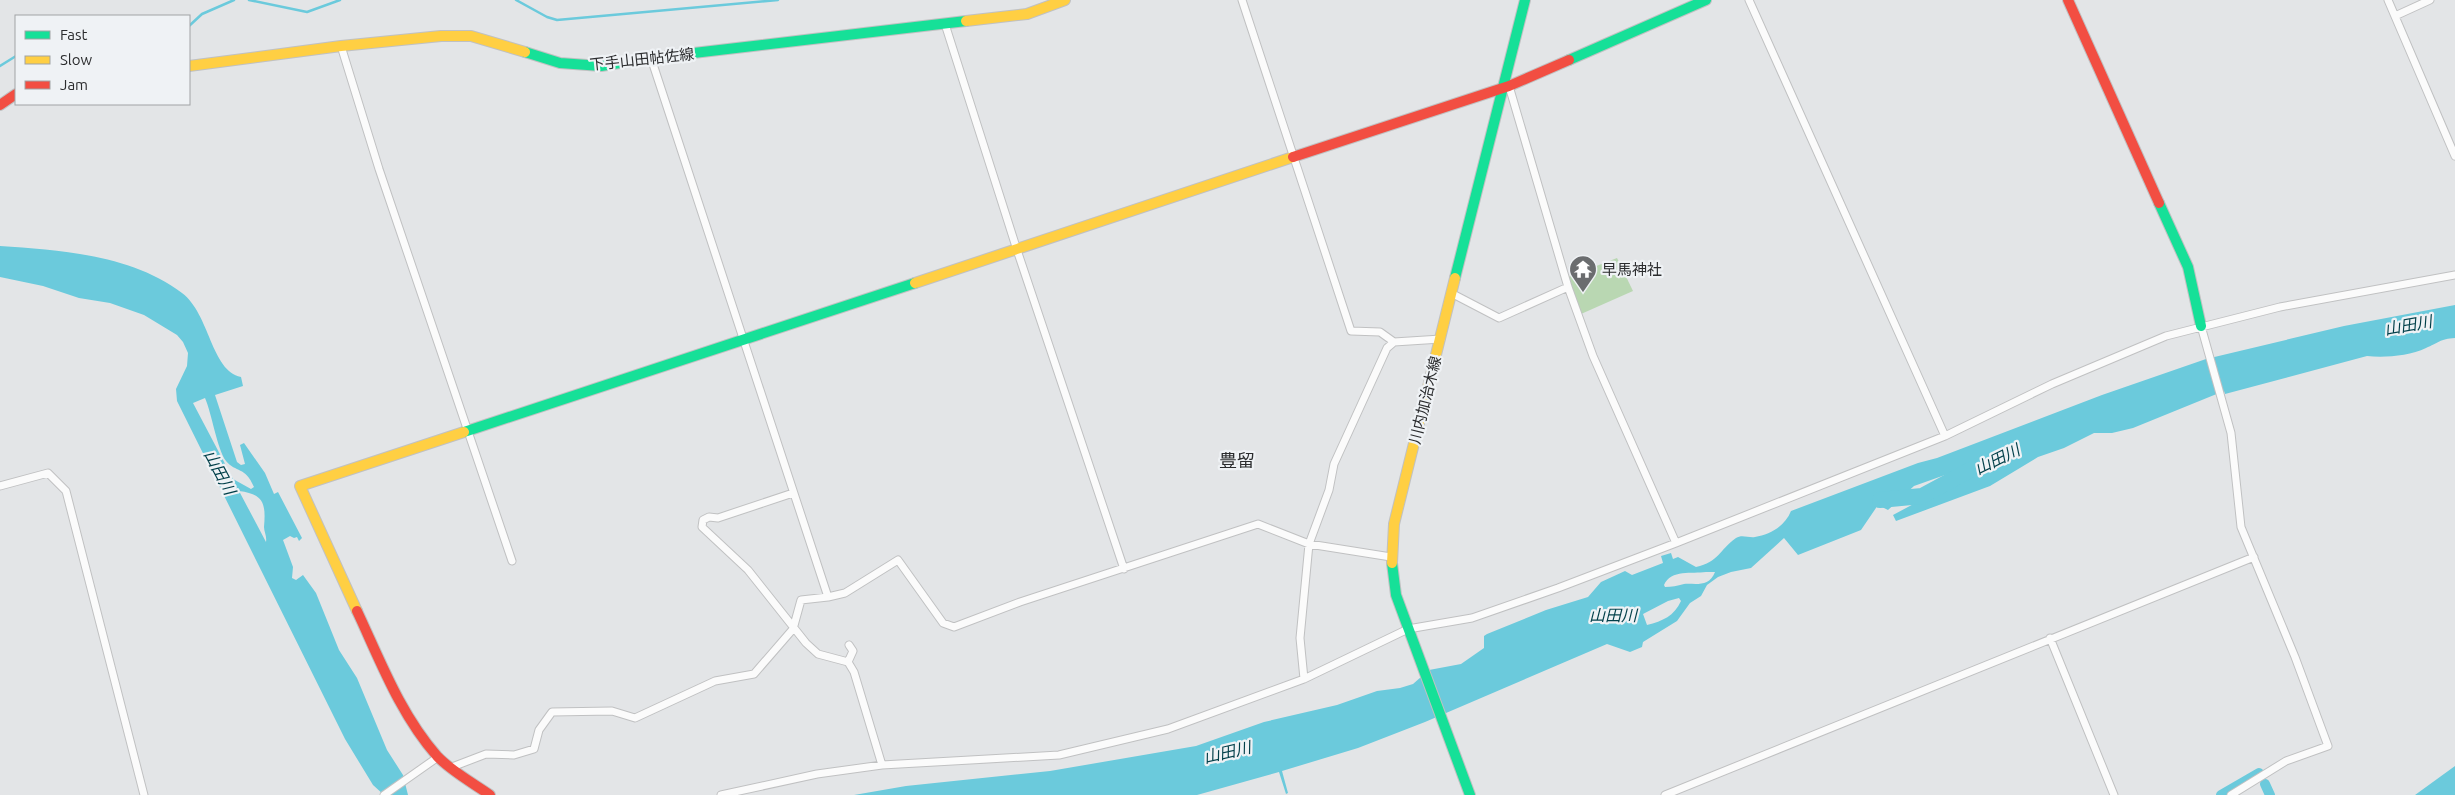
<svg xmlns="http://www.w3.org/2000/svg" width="2455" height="795" viewBox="0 0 2455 795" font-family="Ubuntu,'Noto Sans JP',sans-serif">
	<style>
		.green { fill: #b9d7b2 }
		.water { fill: #6bcadc; fill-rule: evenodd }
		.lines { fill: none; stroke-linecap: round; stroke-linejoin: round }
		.stream { stroke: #6bcadc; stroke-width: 2.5 }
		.canal { stroke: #6bcadc; stroke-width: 10 }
		.river { stroke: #6bcadc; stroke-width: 16 }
		.street-casing { stroke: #c0c1c2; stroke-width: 9 }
		.fast-casing { stroke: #c0c1c2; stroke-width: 12 }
		.slow-casing { stroke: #c0c1c2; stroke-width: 12 }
		.jam-casing { stroke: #c0c1c2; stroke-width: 12 }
		.street { stroke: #fbfbfb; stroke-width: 7 }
		.fast { stroke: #16e098; stroke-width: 10 }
		.slow { stroke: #ffcf43; stroke-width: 10 }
		.jam { stroke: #f24e42; stroke-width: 10 }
		.labels { text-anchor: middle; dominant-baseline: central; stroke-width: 4.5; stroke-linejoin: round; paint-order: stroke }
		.street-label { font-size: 15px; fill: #2b2c2e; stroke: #eff2f5 }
		.poi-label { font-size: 15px; fill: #2b2c2e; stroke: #eff2f5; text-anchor: start }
		.water-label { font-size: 16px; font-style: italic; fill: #013f49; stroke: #eff2f5 }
		.quarter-label { font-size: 18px; fill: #2b2c2e; stroke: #eff2f5 }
	</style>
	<rect width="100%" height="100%" fill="#e3e5e7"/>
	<path class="green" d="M 1617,258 L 1633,291 L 1581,314 L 1568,277 Z"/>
	<path class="water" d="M 0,246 C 61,250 132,255 182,293 C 210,314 211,371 241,377 L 243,386 L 215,395 L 237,462 L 241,465 L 245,464 L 240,445 L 244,443 L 265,473 L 274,494 L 278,492 L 302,538 L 299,541 L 297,537 L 294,538 L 290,536 L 283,540 L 293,567 L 292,578 L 296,580 L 303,575 L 316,593 L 339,650 L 357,678 L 387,750 L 403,775 L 408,795 L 384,795 L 373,785 L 345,739 L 177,401 L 176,389 L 187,366 L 188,353 L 183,342 L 177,335 L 144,315 L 110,303 L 79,298 L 43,286 L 0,277 ZM 205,398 C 212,414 217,449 226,461 C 236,473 245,466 254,487 L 251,489 L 233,479 L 193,403 ZM 239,491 C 264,494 266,504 264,527 C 264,532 267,536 266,542 Z
		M 2455,305 L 2455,338 C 2440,339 2438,343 2426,348 C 2409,356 2384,358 2367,356 L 2225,394 L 2224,391 L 2133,428 L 2112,433 L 2094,433 L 2064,448 L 2038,457 L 1990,486 L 1896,521 L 1893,515 L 1964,477 L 1968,471 L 1945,475 L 1914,486 L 1888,510 L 1878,505 L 1861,530 L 1798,555 L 1784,538 L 1751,568 L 1731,572 L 1718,577 L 1707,585 L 1701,596 L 1690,603 L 1677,621 L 1643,642 L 1642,647 L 1630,652 L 1607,644 L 1425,722 L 1358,748 L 1282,771 L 1288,793 L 1286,794 L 1279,772 L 1197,795 L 854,795 L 906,786 L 1050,771 L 1196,746 L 1264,722 L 1337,705 L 1377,691 L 1400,688 L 1413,684 L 1429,670 L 1461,664 L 1484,648 L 1484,636 L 1487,634 L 1546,610 L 1588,597 L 1601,582 L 1625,571 L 1632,575 L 1663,563 L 1661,556 L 1671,553 L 1673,559 L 1678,557 L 1696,567 C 1719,562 1719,550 1736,538 C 1742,534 1748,538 1755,537 C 1770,535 1785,526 1791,511 L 1918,463 L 1937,458 L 2102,395 L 2206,359 L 2344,326 ZM 1706,572 L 1715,572 C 1709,588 1695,583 1684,584 C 1677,586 1672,587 1665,587 L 1664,585 C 1671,569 1692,574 1706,572 ZM 1679,598 L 1681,601 C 1674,616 1663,621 1647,625 L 1643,614 L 1668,601 Z
		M 2455,766 L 2455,795 L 2415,795 Z"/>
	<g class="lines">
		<path class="stream" d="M 249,0 L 307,12 L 340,0
			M 516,0 L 547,17 L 557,20 L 778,0
			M 189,26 L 202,14 L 234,0
			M 0,66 L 16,56"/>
		<path class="canal" d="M 2265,784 L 2270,795
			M 2221,795 L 2259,773"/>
		<path class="river" d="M 1880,500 L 1922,496 L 1987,461"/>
		<g class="street-casing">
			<path id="street" d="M 1242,0 L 1351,331 L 1380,332 L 1394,342
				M 1749,0 L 1945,436
				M 2388,0 L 2455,156
				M 2395,16 L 2430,0
				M 945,24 L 1017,250 L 1124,569
				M 341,46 L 379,169 L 512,561
				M 651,58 L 828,597
				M 1509,86 L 1568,287 L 1593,356 L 1676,543
				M 1451,293 L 1499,318 L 1568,287
				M 2201,326 L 2231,433 L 2241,527 L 2295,657 L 2328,746 L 2286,761 L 2231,795
				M 0,486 L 48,473 L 66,491 L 144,795
				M 793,493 L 718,518 L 709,517 L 703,520 L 702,527 L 748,570 L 806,643 L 818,654 L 848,662 L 854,672 L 882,765
				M 2050,638 L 2114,795
				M 848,662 L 853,651 L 849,645
				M 1304,679 L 1300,638 L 1309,544 L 1329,490 L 1334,464 L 1387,348 L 1394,342 L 1441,339
				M 452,767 L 486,754 L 514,755 L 534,749 L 539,730 L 552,712 L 612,711 L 635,718 L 715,681 L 754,674 L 793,629 L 801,600 L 828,597 L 845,593 L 898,560 L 943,623 L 954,627 L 1020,602 L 1258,524 L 1309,544 L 1391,557
				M 384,795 L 438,757
				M 721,795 L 817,774 L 882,765 L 1059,755 L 1168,729 L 1304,679 L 1408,629 L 1472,618 L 1558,588 L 1676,543 L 1945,436 L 2052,384 L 2166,336 L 2280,307 L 2455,275
				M 1665,795 L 2254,557"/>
		</g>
		<g class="fast-casing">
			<path id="fast" d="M 525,52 L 560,63 L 601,66 L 651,58 L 966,21
				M 1569,60 L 1706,0
				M 2159,203 L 2188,267 L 2201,326
				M 1455,278 L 1525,0
				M 464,432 L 915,283
				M 1392,563 L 1396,595 L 1470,795"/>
		</g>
		<g class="slow-casing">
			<path id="slow" d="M 966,21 L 1027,14 L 1065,0
				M 189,66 L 341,46 L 441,36 L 471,36 L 525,52
				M 915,283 L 1293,157
				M 1392,563 L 1394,524 L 1455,278
				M 357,611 L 300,486 L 464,432"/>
		</g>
		<g class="jam-casing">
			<path id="jam" d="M 2068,0 L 2159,203
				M 0,105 L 16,94
				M 1293,157 L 1509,86 L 1569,60
				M 357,611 C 380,660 400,714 437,756 C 451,771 473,783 490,795"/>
		</g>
		<use href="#street" class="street"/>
		<use href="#fast" class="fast"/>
		<use href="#slow" class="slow"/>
		<use href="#jam" class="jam"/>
	</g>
	<defs>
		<g id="temple-pin" transform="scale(1.4375)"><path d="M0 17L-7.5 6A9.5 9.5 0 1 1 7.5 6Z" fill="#6b6d6f" stroke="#eff2f5"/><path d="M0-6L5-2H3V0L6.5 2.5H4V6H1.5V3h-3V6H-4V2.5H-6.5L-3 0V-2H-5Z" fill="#fff"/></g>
	</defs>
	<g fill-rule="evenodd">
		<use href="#temple-pin" x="1583" y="269"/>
	</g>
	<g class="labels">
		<g class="street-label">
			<text transform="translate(642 59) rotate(-6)">下手山田帖佐線</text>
			<text transform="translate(1425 400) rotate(-76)">川内加治木線</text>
		</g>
		<g class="poi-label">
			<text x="1602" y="269">早馬神社</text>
		</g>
		<g class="water-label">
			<text transform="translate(2408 325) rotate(-10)">山田川</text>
			<text transform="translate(1997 459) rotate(-26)">山田川</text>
			<text transform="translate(220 472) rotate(62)">山田川</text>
			<text x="1613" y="615">山田川</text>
			<text transform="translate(1227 752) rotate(-13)">山田川</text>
		</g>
		<g class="quarter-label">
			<text x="1237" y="460">豊留</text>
		</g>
	</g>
	<rect x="15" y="15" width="175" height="90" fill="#eff2f5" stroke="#a1a3a5"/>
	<rect x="25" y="31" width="25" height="8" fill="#16e098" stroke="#a1a3a5"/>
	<text x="60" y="40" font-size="15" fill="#2b2c2e">Fast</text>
	<rect x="25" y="56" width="25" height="8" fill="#ffcf43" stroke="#a1a3a5"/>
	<text x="60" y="65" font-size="15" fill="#2b2c2e">Slow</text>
	<rect x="25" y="81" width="25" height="8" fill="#f24e42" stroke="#a1a3a5"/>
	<text x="60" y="90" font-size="15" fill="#2b2c2e">Jam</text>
</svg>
